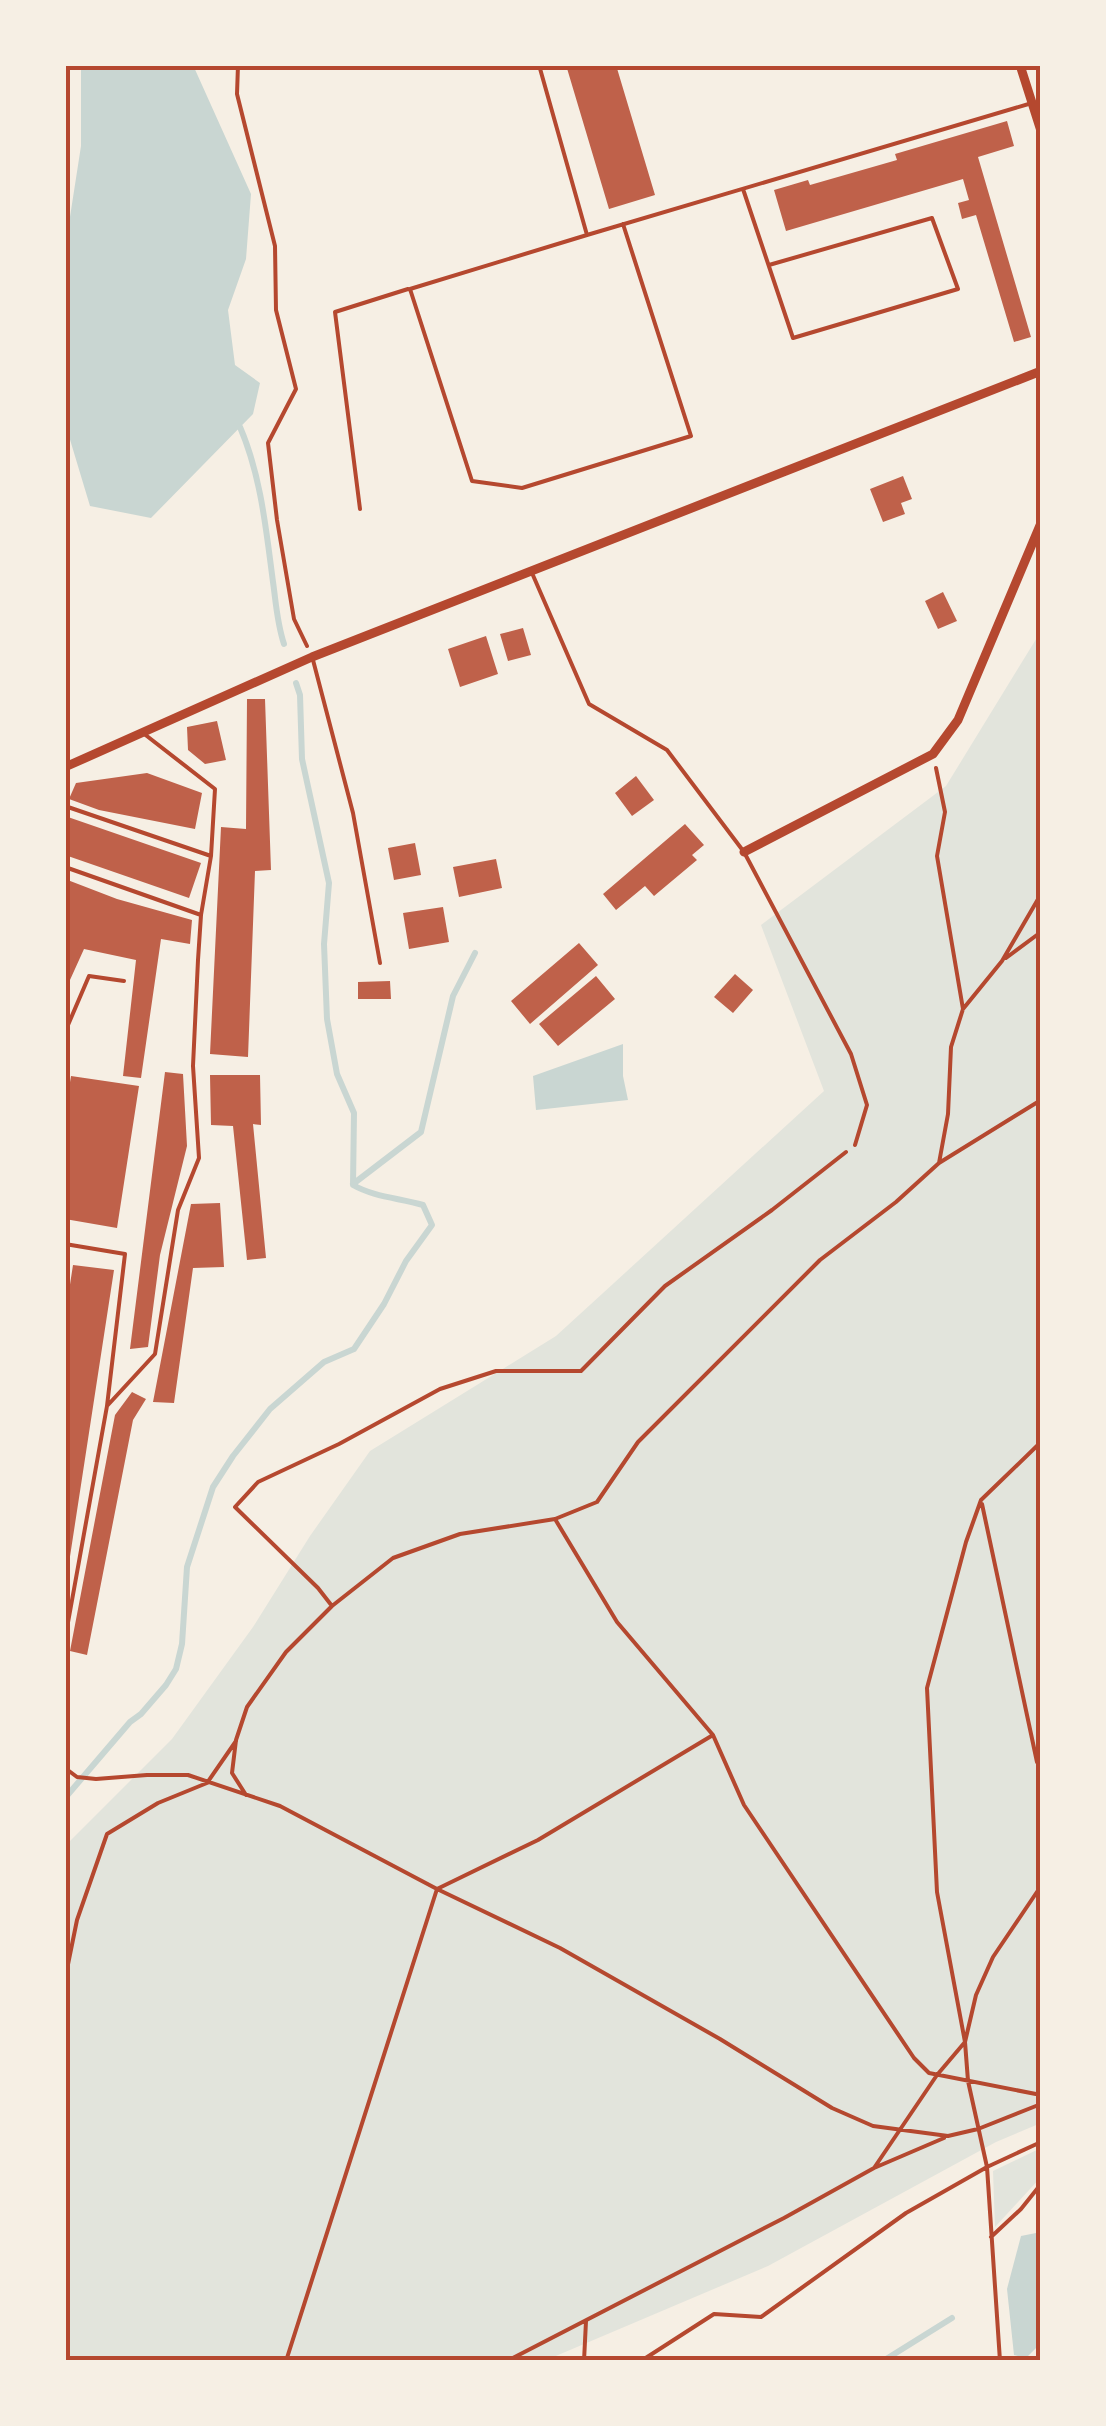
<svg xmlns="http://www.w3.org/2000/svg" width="1106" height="2426" viewBox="0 0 1106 2426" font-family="'Roboto Condensed',sans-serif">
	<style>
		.green { fill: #e2e4dc }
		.water { fill: #c9d6d2 }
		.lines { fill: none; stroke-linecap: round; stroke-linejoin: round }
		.stream { stroke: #c9d6d2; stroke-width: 6 }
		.building { fill: #bf614a }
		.path { stroke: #b5482f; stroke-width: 4 }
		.service { stroke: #b5482f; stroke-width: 4 }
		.minor { stroke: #b5482f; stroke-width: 9 }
		.neatline { fill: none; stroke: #b5482f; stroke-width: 4 }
	</style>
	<rect width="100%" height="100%" fill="#f6efe4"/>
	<path class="green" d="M 1041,628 L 1041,2123 L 996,2142 L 768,2266 L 544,2361 L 65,2361 L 65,1846 L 172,1739 L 253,1627 L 310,1536 L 370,1451 L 556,1336 L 824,1091 L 761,925 L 946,786 L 1038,636 Z
		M 1041,2148 L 1041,2177 L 995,2227 L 993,2171 Z"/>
	<path class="water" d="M 81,65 L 193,65 L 251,194 L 246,259 L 228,310 L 235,365 L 260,383 L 253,414 L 151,518 L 90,506 L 65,423 L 65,249 L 81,146 Z
		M 623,1044 L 623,1076 L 628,1100 L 536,1110 L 533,1076 Z
		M 1041,2232 L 1041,2343 L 1026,2358 L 1014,2355 L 1007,2289 L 1021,2236 Z"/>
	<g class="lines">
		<path class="stream" d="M 240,427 C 261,476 266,529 273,582 C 276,603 277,623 284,644
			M 353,1184 L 421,1132 L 453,996 L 475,953
			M 65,1798 L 130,1722 L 141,1714 L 166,1685 L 176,1669 L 182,1644 L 187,1567 L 213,1487 L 233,1456 L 270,1409 L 324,1362 L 354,1349 L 384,1304 L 406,1261 L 432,1225 L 423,1205 C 399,1198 374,1197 353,1185 L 354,1113 L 337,1074 L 327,1019 L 324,944 L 329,883 L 302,759 L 300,695 L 296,683
			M 883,2361 L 952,2318"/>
	</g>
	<path class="building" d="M 566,65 L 616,65 L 655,195 L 609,209 Z
		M 1007,121 L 1014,146 L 978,157 L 1031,337 L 1014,342 L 976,215 L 962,219 L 958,203 L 969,200 L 963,179 L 786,231 L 774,190 L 808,180 L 810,185 L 897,160 L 895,154 Z
		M 903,476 L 912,499 L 901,503 L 905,514 L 883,522 L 870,489 Z
		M 943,592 L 957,621 L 938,629 L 925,601 Z
		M 523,628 L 531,655 L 508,661 L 500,634 Z
		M 486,636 L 498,674 L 460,687 L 448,649 Z
		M 247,699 L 265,699 L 271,870 L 255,871 L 248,1057 L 210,1054 L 221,827 L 246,829 Z
		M 217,721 L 226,760 L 205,764 L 188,750 L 187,727 Z
		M 147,773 L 202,793 L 195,829 L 99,810 L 69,799 L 76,783 Z
		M 636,776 L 654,800 L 632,816 L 615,793 Z
		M 65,816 L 201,863 L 189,898 L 65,855 Z
		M 685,824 L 704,845 L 692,855 L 697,860 L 654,896 L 645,886 L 616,910 L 603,894 Z
		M 415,843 L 421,875 L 394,880 L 388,848 Z
		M 496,859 L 502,888 L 459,897 L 453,867 Z
		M 65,879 L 117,899 L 192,920 L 190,944 L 161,939 L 141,1078 L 123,1076 L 136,960 L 84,949 L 65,991 L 65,930 L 67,925 L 65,924 Z
		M 443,907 L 449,942 L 409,949 L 403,913 Z
		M 579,943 L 598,965 L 530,1024 L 511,1001 Z
		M 735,974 L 753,990 L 733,1013 L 714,997 Z
		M 596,976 L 615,999 L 558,1046 L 539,1024 Z
		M 390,981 L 391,999 L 358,999 L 358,982 Z
		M 165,1072 L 183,1074 L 187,1146 L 160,1255 L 148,1347 L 130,1349 Z
		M 210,1075 L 260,1075 L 261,1125 L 253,1124 L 266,1258 L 247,1260 L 233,1126 L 211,1125 Z
		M 71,1076 L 139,1086 L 117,1228 L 65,1219 L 65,1113 Z
		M 220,1203 L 224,1267 L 193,1268 L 174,1403 L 153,1402 L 191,1204 Z
		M 73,1265 L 114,1270 L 67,1576 L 65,1576 L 65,1317 Z
		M 132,1392 L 146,1399 L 133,1420 L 87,1655 L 70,1651 L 115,1415 Z"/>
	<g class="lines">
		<path class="path" d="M 238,65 L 237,94 L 275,246 L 276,310 L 296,389 L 268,443 L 277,520 L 294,619 L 307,646
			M 936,768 L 945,812 L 937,856 L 963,1009
			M 1006,958 L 1041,932
			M 939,1163 L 1041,1100
			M 982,1504 L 1037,1762
			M 555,1519 L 617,1622 L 713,1735 L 744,1805 L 914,2058 L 929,2073 L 1041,2095
			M 332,1606 L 318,1588 L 235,1507 L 258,1482 L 339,1444 L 440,1389 L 496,1371 L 581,1371 L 665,1286 L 772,1210 L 846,1152
			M 65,1768 L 77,1777 L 96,1779 L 147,1775 L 188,1775 L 280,1806 L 437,1889 L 560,1948 L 720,2039 L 832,2108 L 873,2126 L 948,2136 L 978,2129 L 1041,2104
			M 246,1795 L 232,1773 L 236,1740 L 247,1707 L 286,1652 L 332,1606 L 393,1558 L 460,1534 L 555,1519 L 597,1502 L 638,1442 L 820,1260 L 896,1202 L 939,1163 L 948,1114 L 951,1047 L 963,1009 L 1002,961 L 1041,894
			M 65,1979 L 77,1920 L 107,1834 L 158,1803 L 207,1783 L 236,1741
			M 874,2168 L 937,2075 L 965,2042 L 976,1995 L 993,1957 L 1041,1886
			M 991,2237 L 1021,2209 L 1041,2184
			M 286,2361 L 437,1889 L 538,1840 L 713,1735
			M 507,2361 L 784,2218 L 874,2168 L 944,2138
			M 584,2361 L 586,2321
			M 641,2361 L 714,2314 L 761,2317 L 906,2213 L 987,2167 L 1041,2142
			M 1000,2361 L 987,2167 L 968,2081 L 965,2042 L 937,1892 L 927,1688 L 966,1542 L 981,1500 L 1041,1442"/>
		<path class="service" d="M 539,65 L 587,235 L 1032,103
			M 743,189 L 793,338 L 958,289 L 932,218 L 769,265
			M 587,235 L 410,289 L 472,481 L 522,488 L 691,436 L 623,224
			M 360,509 L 335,312 L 408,289
			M 532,573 L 589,704 L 667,750 L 744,852 L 851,1054 L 867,1105 L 855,1145
			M 313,660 L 353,813 L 380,963
			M 65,806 L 211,856
			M 65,867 L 201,915
			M 65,1032 L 89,976 L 124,981
			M 65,1244 L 125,1254 L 107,1406
			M 67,1628 L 107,1406 L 155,1354 L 178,1210 L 199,1158 L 193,1066 L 198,960 L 201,915 L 211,856 L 215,789 L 143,733"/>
		<path class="minor" d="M 1020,65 L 1041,131
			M 65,767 L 312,657 L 1041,371
			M 744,852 L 933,754 L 958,720 L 1041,523"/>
	</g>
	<rect width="1106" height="2426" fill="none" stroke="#f6efe4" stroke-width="135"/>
	<rect x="68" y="68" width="970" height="2290" class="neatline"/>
</svg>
